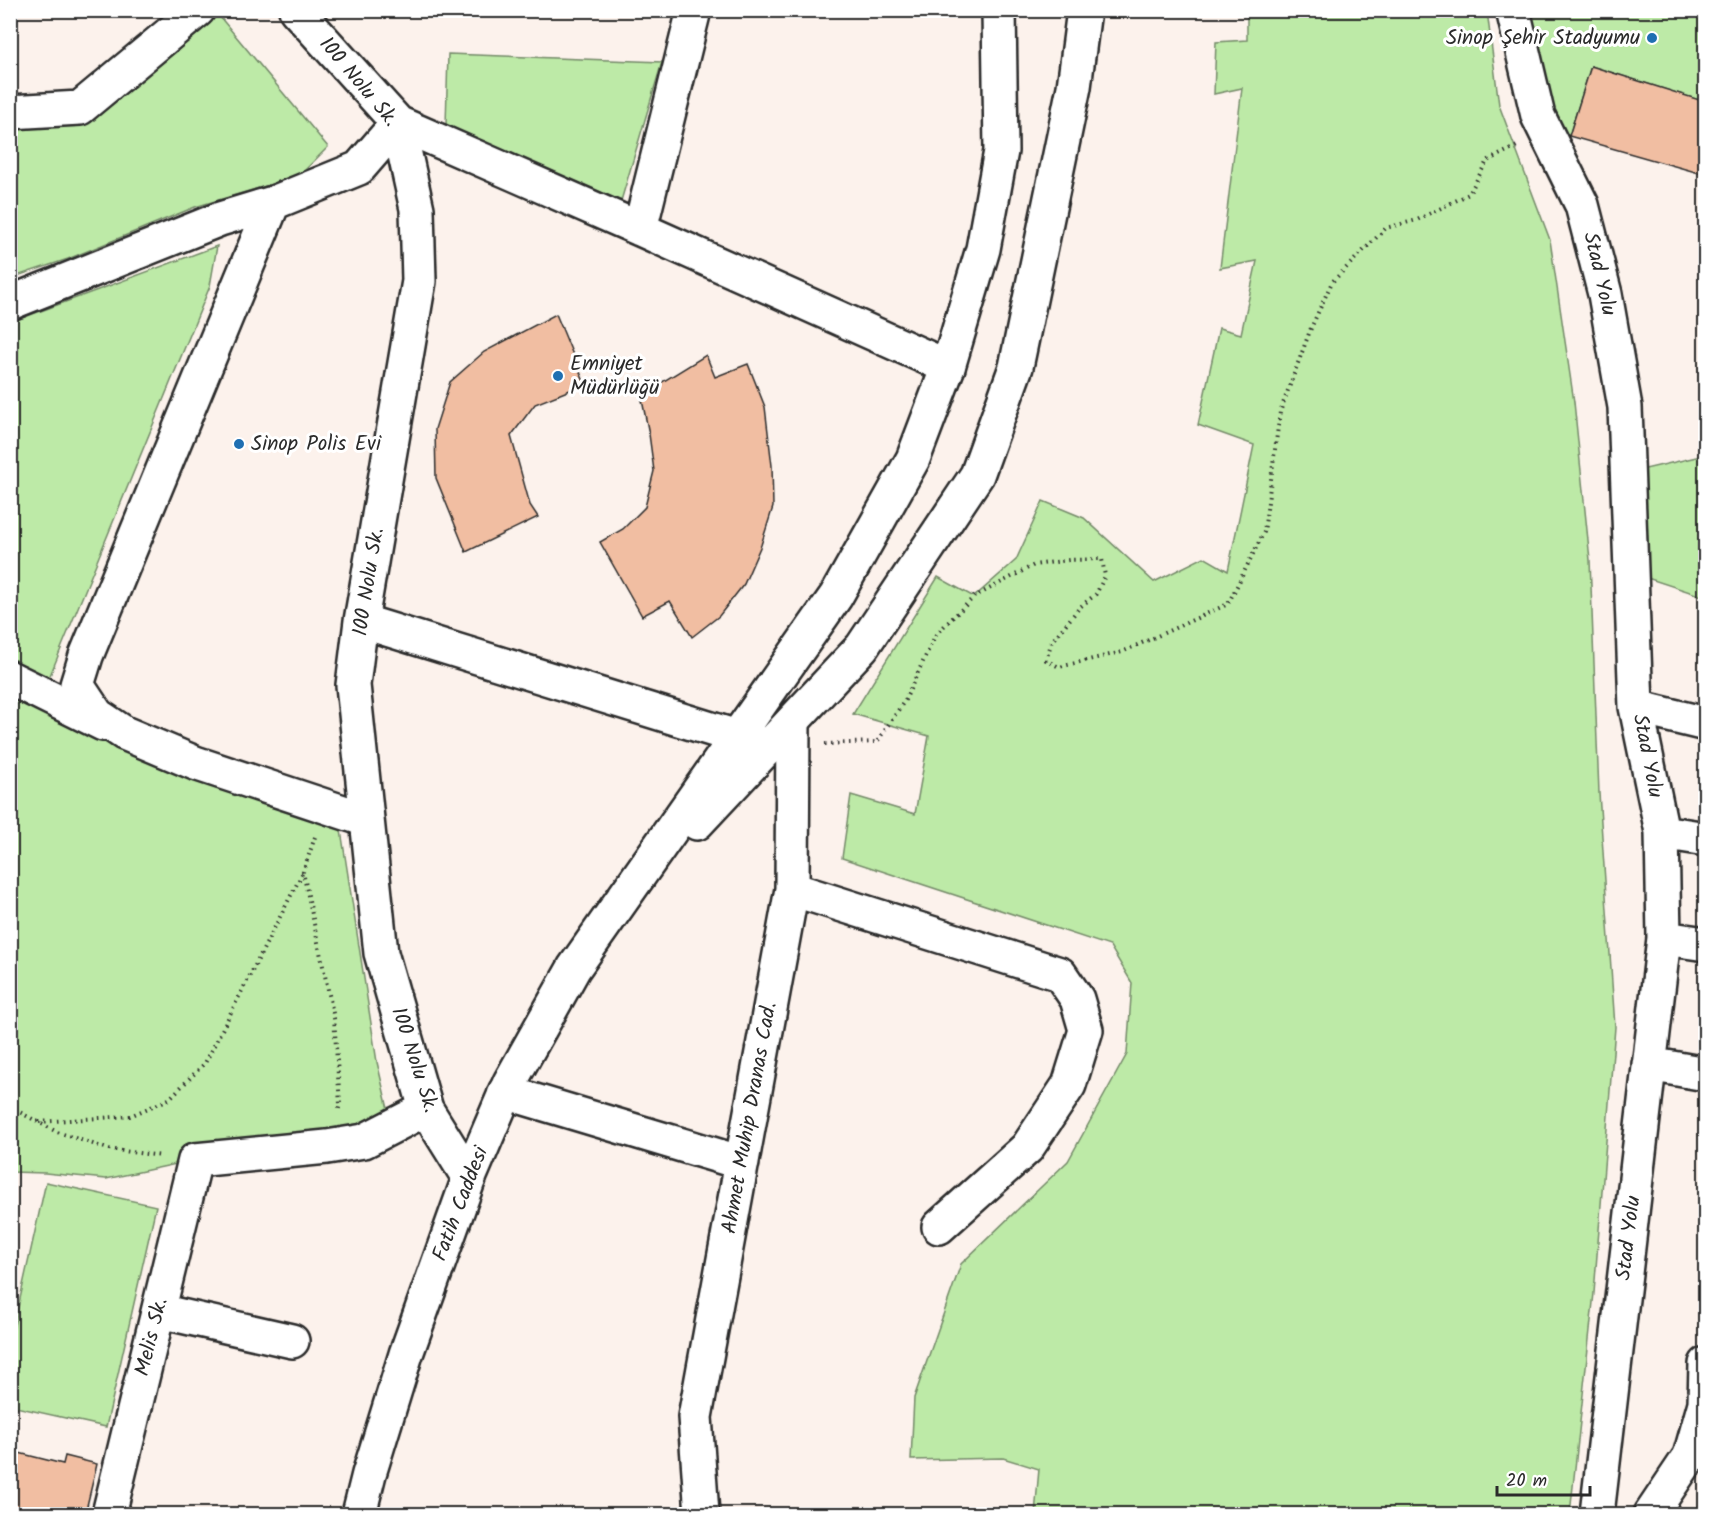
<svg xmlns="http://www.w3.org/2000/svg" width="1716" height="1525" viewBox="0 0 1716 1525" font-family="Kalam,sans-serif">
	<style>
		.green { fill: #bdeaa7; stroke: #748a69; stroke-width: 1.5 }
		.building { fill: #f1bea2; stroke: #2b2b2b; stroke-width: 1.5 }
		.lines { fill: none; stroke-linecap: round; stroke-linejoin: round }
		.minor-casing { stroke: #2b2b2b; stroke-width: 38 }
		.highway-casing { stroke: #2b2b2b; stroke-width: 38 }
		.path { stroke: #2b2b2b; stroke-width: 4; stroke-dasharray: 1.5 4.5; stroke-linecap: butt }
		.minor { stroke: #fff; stroke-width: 33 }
		.highway { stroke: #fff; stroke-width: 33 }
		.poi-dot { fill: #1f6fb2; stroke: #fff; stroke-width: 2 }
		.labels { text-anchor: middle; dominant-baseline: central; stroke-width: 6; stroke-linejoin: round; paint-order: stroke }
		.poi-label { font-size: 21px; fill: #2b2b2b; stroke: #fff; text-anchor: start }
		.street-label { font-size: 21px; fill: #2b2b2b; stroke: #fff }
	</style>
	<rect width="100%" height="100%" fill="#fcf2ec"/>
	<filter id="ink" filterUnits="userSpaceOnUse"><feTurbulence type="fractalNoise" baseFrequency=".0167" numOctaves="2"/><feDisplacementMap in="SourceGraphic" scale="12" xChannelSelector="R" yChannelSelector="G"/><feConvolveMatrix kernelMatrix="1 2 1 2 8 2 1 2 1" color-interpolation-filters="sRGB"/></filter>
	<g filter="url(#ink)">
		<path class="green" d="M 198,11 L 215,11 L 328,147 L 299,176 L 195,207 L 68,259 L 11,278 L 10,112 L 80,108 Z
			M 1247,11 L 1487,11 L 1499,105 L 1550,240 L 1574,402 L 1590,560 L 1599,793 L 1615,1027 L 1594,1293 L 1570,1514 L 1035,1514 L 1039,1469 L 1003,1458 L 911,1460 L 914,1398 L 961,1264 L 1068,1161 L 1127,1054 L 1132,983 L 1110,946 L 842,858 L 851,795 L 915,814 L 929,736 L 853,714 L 938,577 L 974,597 L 1016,560 L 1043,501 L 1084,518 L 1154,582 L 1204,557 L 1228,571 L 1254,445 L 1198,425 L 1219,328 L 1241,334 L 1257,261 L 1220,268 L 1242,88 L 1214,94 L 1216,42 L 1247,40 Z
			M 1529,11 L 1705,11 L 1705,102 L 1591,66 L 1569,136 L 1550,129 Z
			M 448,54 L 662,62 L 621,201 L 446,125 Z
			M 217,246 L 210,286 L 42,695 L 338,811 L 377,1062 L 392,1126 L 195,1160 L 106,1179 L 45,1173 L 11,1172 L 11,322 Z
			M 1705,455 L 1705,597 L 1641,576 L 1628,473 Z
			M 46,1182 L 156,1206 L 106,1427 L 11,1406 L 11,1339 Z"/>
		<path class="building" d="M 1591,66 L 1706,102 L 1706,175 L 1569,136 Z
			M 556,314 L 585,384 L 535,404 L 511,436 L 530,505 L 538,517 L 466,552 L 436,478 L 435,429 L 450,382 L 484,352 Z
			M 706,355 L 715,377 L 748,364 L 765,407 L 772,466 L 773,507 L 761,545 L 744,584 L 719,616 L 692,637 L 670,601 L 642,616 L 600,542 L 623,529 L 645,507 L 654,471 L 649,434 L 641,395 Z
			M 19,1453 L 63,1464 L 65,1456 L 97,1464 L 85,1514 L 10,1514 L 10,1488 Z"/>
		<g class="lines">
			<g class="minor-casing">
				<path id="minor" d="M 296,10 L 398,123 L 417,209 L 419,281 L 361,621 L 353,685 L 381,953 L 426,1109 L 469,1178
					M 1513,10 L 1538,116 L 1582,205 L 1605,294 L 1625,407 L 1636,707 L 1662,832 L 1664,938 L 1597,1514
					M 10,112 L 80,108 L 198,10
					M 398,123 L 640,229 L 948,367
					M 273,203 L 86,656 L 77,685 L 97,715 L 124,733 L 195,763 L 367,820
					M 640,229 L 694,10
					M 10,303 L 220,219 L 273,203 L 359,168 L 398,123
					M 361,621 L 737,737
					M 10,678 L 103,724
					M 1636,707 L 1706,724
					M 1662,832 L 1706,839
					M 792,889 L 1060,974 L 1077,999 L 1086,1030 L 1069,1085 L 1027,1148 L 939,1227
					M 1664,938 L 1706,944
					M 1649,1064 L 1706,1074
					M 505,1092 L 742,1163
					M 159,1311 L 292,1341
					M 109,1514 L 195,1160 L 327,1147 L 364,1141 L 426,1109
					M 702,1514 L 695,1417 L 792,889 L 793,721
					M 1651,1514 L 1690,1456 L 1705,1403 L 1706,1364"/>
			</g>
			<g class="highway-casing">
				<path id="highway" d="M 697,823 L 862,647 L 977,475 L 1016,367 L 1074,87 L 1084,10
					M 359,1514 L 369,1474 L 406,1354 L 469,1178 L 510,1082 L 574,968 L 836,596 L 913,459 L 948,367 L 983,249 L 1001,151 L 999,10"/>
			</g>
			<path class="path" d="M 825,744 L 877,742 L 905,700 L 936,634 L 974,597 L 1034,565 L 1069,560 L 1102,559 L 1105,576 L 1096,594 L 1080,607 L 1052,641 L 1046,660 L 1059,667 L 1122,652 L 1228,604 L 1264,532 L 1280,412 L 1311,328 L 1332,282 L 1386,228 L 1417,220 L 1469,194 L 1487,161 L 1517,146
				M 315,837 L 303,872 L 334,1018 L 340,1104 L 338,1112
				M 10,1107 L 57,1132 L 108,1149 L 162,1156
				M 39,1122 L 130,1116 L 169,1099 L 205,1063 L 303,872"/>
			<use href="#minor" class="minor"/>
			<use href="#highway" class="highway"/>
		</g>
	</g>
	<g class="poi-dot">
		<circle cx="1652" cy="38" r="6"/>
		<circle cx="558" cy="376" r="6"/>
		<circle cx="239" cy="444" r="6"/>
	</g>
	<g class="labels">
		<g class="poi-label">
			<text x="1640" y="38" text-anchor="end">Sinop Şehir Stadyumu</text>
			<text x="570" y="364">Emniyet<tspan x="570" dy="24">Müdürlüğü</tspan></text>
			<text x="251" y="444">Sinop Polis Evi</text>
		</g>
		<g class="street-label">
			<text transform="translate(358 82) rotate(50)">100 Nolu Sk.</text>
			<text transform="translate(1599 274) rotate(77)">Stad Yolu</text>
			<text transform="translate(369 582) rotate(-81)">100 Nolu Sk.</text>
			<text transform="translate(1647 756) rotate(79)">Stad Yolu</text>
			<text transform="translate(414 1060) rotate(72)">100 Nolu Sk.</text>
			<text transform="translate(750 1118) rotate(-80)">Ahmet Muhip Dranas Cad.</text>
			<text transform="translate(461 1204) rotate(-69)">Fatih Caddesi</text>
			<text transform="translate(1629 1238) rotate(-83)">Stad Yolu</text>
			<text transform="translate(152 1337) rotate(-76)">Melis Sk.</text>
		</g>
	</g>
	<rect width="1716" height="1525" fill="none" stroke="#fff" stroke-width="36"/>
	<rect x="18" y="18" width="1680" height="1489" fill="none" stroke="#2b2b2b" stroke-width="2" filter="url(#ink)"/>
	<path d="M1497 1486v9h93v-9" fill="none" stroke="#2b2b2b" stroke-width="3"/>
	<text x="1506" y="1486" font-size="18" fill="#2b2b2b" stroke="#ffffff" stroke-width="4.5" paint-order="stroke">20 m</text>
</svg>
